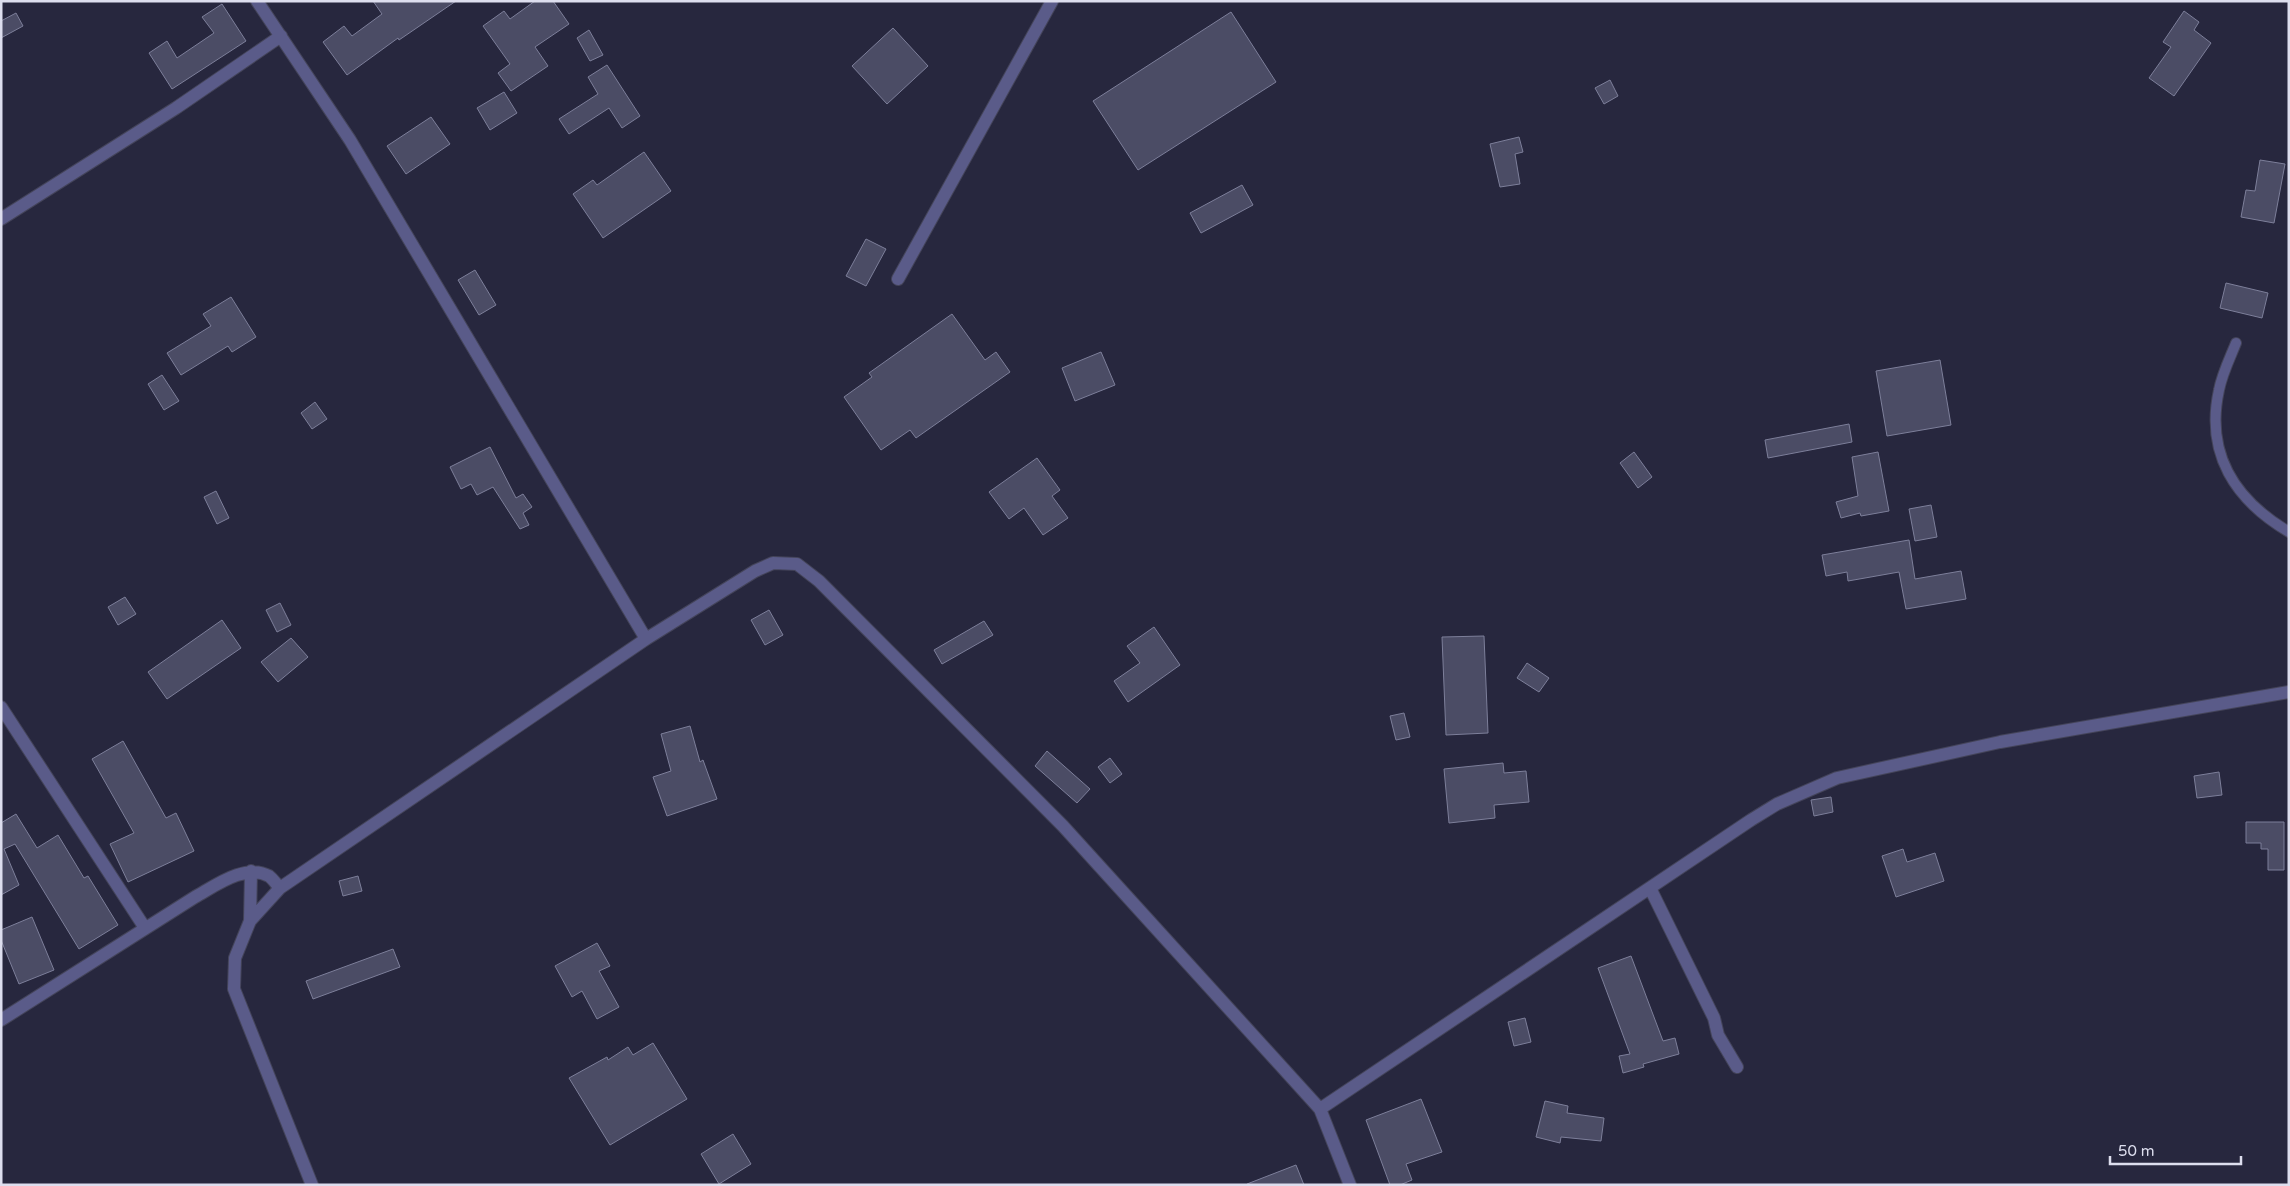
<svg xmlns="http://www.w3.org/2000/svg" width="2290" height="1186" viewBox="0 0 2290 1186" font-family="'Varela Round',sans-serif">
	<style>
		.building { fill: #4b4c65; stroke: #7d7f9a }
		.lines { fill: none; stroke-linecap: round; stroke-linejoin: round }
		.lane-casing { stroke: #44445a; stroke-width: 12 }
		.street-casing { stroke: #44445a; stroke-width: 14 }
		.lane { stroke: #5a5b89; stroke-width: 10 }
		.street { stroke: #5a5b89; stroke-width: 12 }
	</style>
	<rect width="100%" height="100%" fill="#27273e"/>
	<path class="building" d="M 373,1 L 456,1 L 399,40 L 398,38 L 347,75 L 323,42 L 344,26 L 352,36 L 382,14 Z
		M 535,1 L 553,1 L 569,24 L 535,47 L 548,66 L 511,91 L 498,73 L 510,64 L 483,26 L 504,11 L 510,19 Z
		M 222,4 L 246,41 L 172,89 L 149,53 L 167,41 L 177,58 L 214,33 L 202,17 Z
		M 2184,11 L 2199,22 L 2194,30 L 2211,43 L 2174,96 L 2149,78 L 2171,47 L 2163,42 Z
		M 1231,12 L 1276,82 L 1138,170 L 1093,101 Z
		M 16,13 L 23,26 L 1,38 L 1,21 Z
		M 893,28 L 928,66 L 887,104 L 852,66 Z
		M 589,30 L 603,55 L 590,61 L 577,38 Z
		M 607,65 L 640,116 L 622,128 L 609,108 L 569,134 L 559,119 L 598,94 L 588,77 Z
		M 1610,80 L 1618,96 L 1604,104 L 1595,88 Z
		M 504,92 L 517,113 L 490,130 L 477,108 Z
		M 431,117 L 450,144 L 406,174 L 387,146 Z
		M 1519,137 L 1523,152 L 1515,154 L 1520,184 L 1500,187 L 1490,144 Z
		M 644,152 L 671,191 L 603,238 L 573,194 L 593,180 L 597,185 Z
		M 2260,160 L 2285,164 L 2274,223 L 2241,217 L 2246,190 L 2255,191 Z
		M 1242,185 L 1253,205 L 1201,233 L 1190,213 Z
		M 866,239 L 886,249 L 866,286 L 846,276 Z
		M 475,270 L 496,305 L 479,315 L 458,280 Z
		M 2226,283 L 2268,293 L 2262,318 L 2220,308 Z
		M 231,297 L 256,337 L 232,352 L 228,346 L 181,375 L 167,353 L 211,326 L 203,314 Z
		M 952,314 L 985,360 L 996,352 L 1010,372 L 916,438 L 910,430 L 881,450 L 844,397 L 872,377 L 869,373 Z
		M 1101,352 L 1115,385 L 1075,401 L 1062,368 Z
		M 1940,360 L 1951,425 L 1887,436 L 1876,371 Z
		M 162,375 L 179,401 L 164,410 L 148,384 Z
		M 315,402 L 327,419 L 312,429 L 301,413 Z
		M 1849,424 L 1852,442 L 1768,458 L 1765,440 Z
		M 490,447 L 516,498 L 523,494 L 532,507 L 523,513 L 529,525 L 520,529 L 493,487 L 477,495 L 471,484 L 461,489 L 450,467 Z
		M 1634,452 L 1652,477 L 1638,488 L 1620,463 Z
		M 1878,452 L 1889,511 L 1861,516 L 1860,513 L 1841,518 L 1836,502 L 1858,496 L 1852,457 Z
		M 1037,458 L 1060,490 L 1052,496 L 1068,518 L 1043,535 L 1024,508 L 1009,519 L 989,492 Z
		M 216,491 L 229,518 L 217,524 L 204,497 Z
		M 1931,505 L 1937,537 L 1915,541 L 1909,509 Z
		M 1909,540 L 1915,579 L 1961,571 L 1966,599 L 1906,609 L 1899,572 L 1848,581 L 1847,572 L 1826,576 L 1822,555 Z
		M 125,597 L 136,614 L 118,625 L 108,607 Z
		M 280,603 L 291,625 L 277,632 L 266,610 Z
		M 769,610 L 783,635 L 765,645 L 751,620 Z
		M 222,620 L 241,648 L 167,699 L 148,672 Z
		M 984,621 L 993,635 L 942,664 L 934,650 Z
		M 1154,627 L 1180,665 L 1128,702 L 1114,681 L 1140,663 L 1127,646 Z
		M 1484,636 L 1488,733 L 1446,735 L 1442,637 Z
		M 291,638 L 308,657 L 278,682 L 261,662 Z
		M 1527,663 L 1549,678 L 1539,692 L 1517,678 Z
		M 1404,713 L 1410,737 L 1396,740 L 1390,716 Z
		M 690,726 L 700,762 L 703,760 L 717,799 L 667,816 L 653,777 L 671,771 L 661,734 Z
		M 123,741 L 166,818 L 176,813 L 194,851 L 128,882 L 110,844 L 134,833 L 92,759 Z
		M 1047,751 L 1090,789 L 1077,803 L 1035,766 Z
		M 1110,758 L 1122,774 L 1110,783 L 1098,767 Z
		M 1503,763 L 1504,773 L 1526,771 L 1529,802 L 1494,805 L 1495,818 L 1449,823 L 1444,769 Z
		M 2219,772 L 2222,795 L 2197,798 L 2194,776 Z
		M 1831,797 L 1833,812 L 1814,816 L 1811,800 Z
		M 16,814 L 37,848 L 58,835 L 84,878 L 88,876 L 118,925 L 79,949 L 15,844 L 4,849 L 19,885 L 1,895 L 1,823 Z
		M 2246,822 L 2284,822 L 2284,870 L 2268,870 L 2268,849 L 2261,849 L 2261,843 L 2246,843 Z
		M 1903,849 L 1907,862 L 1935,853 L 1944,881 L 1896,897 L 1882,856 Z
		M 358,876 L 362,891 L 343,896 L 339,881 Z
		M 32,917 L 54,970 L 19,984 L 1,940 L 1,930 Z
		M 597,943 L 610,966 L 599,971 L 619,1007 L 597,1019 L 582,991 L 572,997 L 555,966 Z
		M 393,949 L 400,967 L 313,999 L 306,981 Z
		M 1631,956 L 1663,1041 L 1675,1038 L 1679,1054 L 1643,1064 L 1644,1067 L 1623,1073 L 1619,1056 L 1630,1054 L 1598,968 Z
		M 1525,1018 L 1531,1042 L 1514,1046 L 1508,1022 Z
		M 653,1043 L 687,1099 L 610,1145 L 569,1078 L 607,1057 L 608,1060 L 628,1047 L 633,1055 Z
		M 1421,1099 L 1442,1152 L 1406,1164 L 1412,1180 L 1400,1185 L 1390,1185 L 1366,1120 Z
		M 1545,1101 L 1568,1106 L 1567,1113 L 1604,1118 L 1601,1141 L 1561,1137 L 1560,1143 L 1536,1137 Z
		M 733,1134 L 751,1164 L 719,1184 L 701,1154 Z
		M 1296,1165 L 1304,1185 L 1247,1185 L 1247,1184 Z"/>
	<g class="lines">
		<g class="lane-casing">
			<path id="lane" d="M 2236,343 C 2230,358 2222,374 2219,390 C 2205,454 2235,500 2289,532"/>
		</g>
		<g class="street-casing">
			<path id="street" d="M 257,1 L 350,140 L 646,639
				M 1,219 L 176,108 L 281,36
				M 898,279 L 1052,1
				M 1,707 L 145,928
				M 1650,888 L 1714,1018 L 1718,1035 L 1737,1067
				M 250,921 L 251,871
				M 1,1020 L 195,897 C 215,886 245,863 269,876 C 273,879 277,885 280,888
				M 1320,1109 L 1751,820 L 1777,804 L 1837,778 L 2000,742 L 2289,692
				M 312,1185 L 234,989 L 235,958 L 250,921 L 280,888 L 646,639 L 755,571 L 773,563 L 797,564 L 819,581 L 1063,826 L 1320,1109 L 1350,1185"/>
		</g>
		<use href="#lane" class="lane"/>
		<use href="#street" class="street"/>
	</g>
	<rect width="2290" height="1186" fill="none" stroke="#dddeee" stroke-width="5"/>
	<path d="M2110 1156v8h131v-8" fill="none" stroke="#dddeee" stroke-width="2.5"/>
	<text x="2118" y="1156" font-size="15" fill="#dddeee" stroke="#27273e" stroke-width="4" paint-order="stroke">50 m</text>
</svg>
